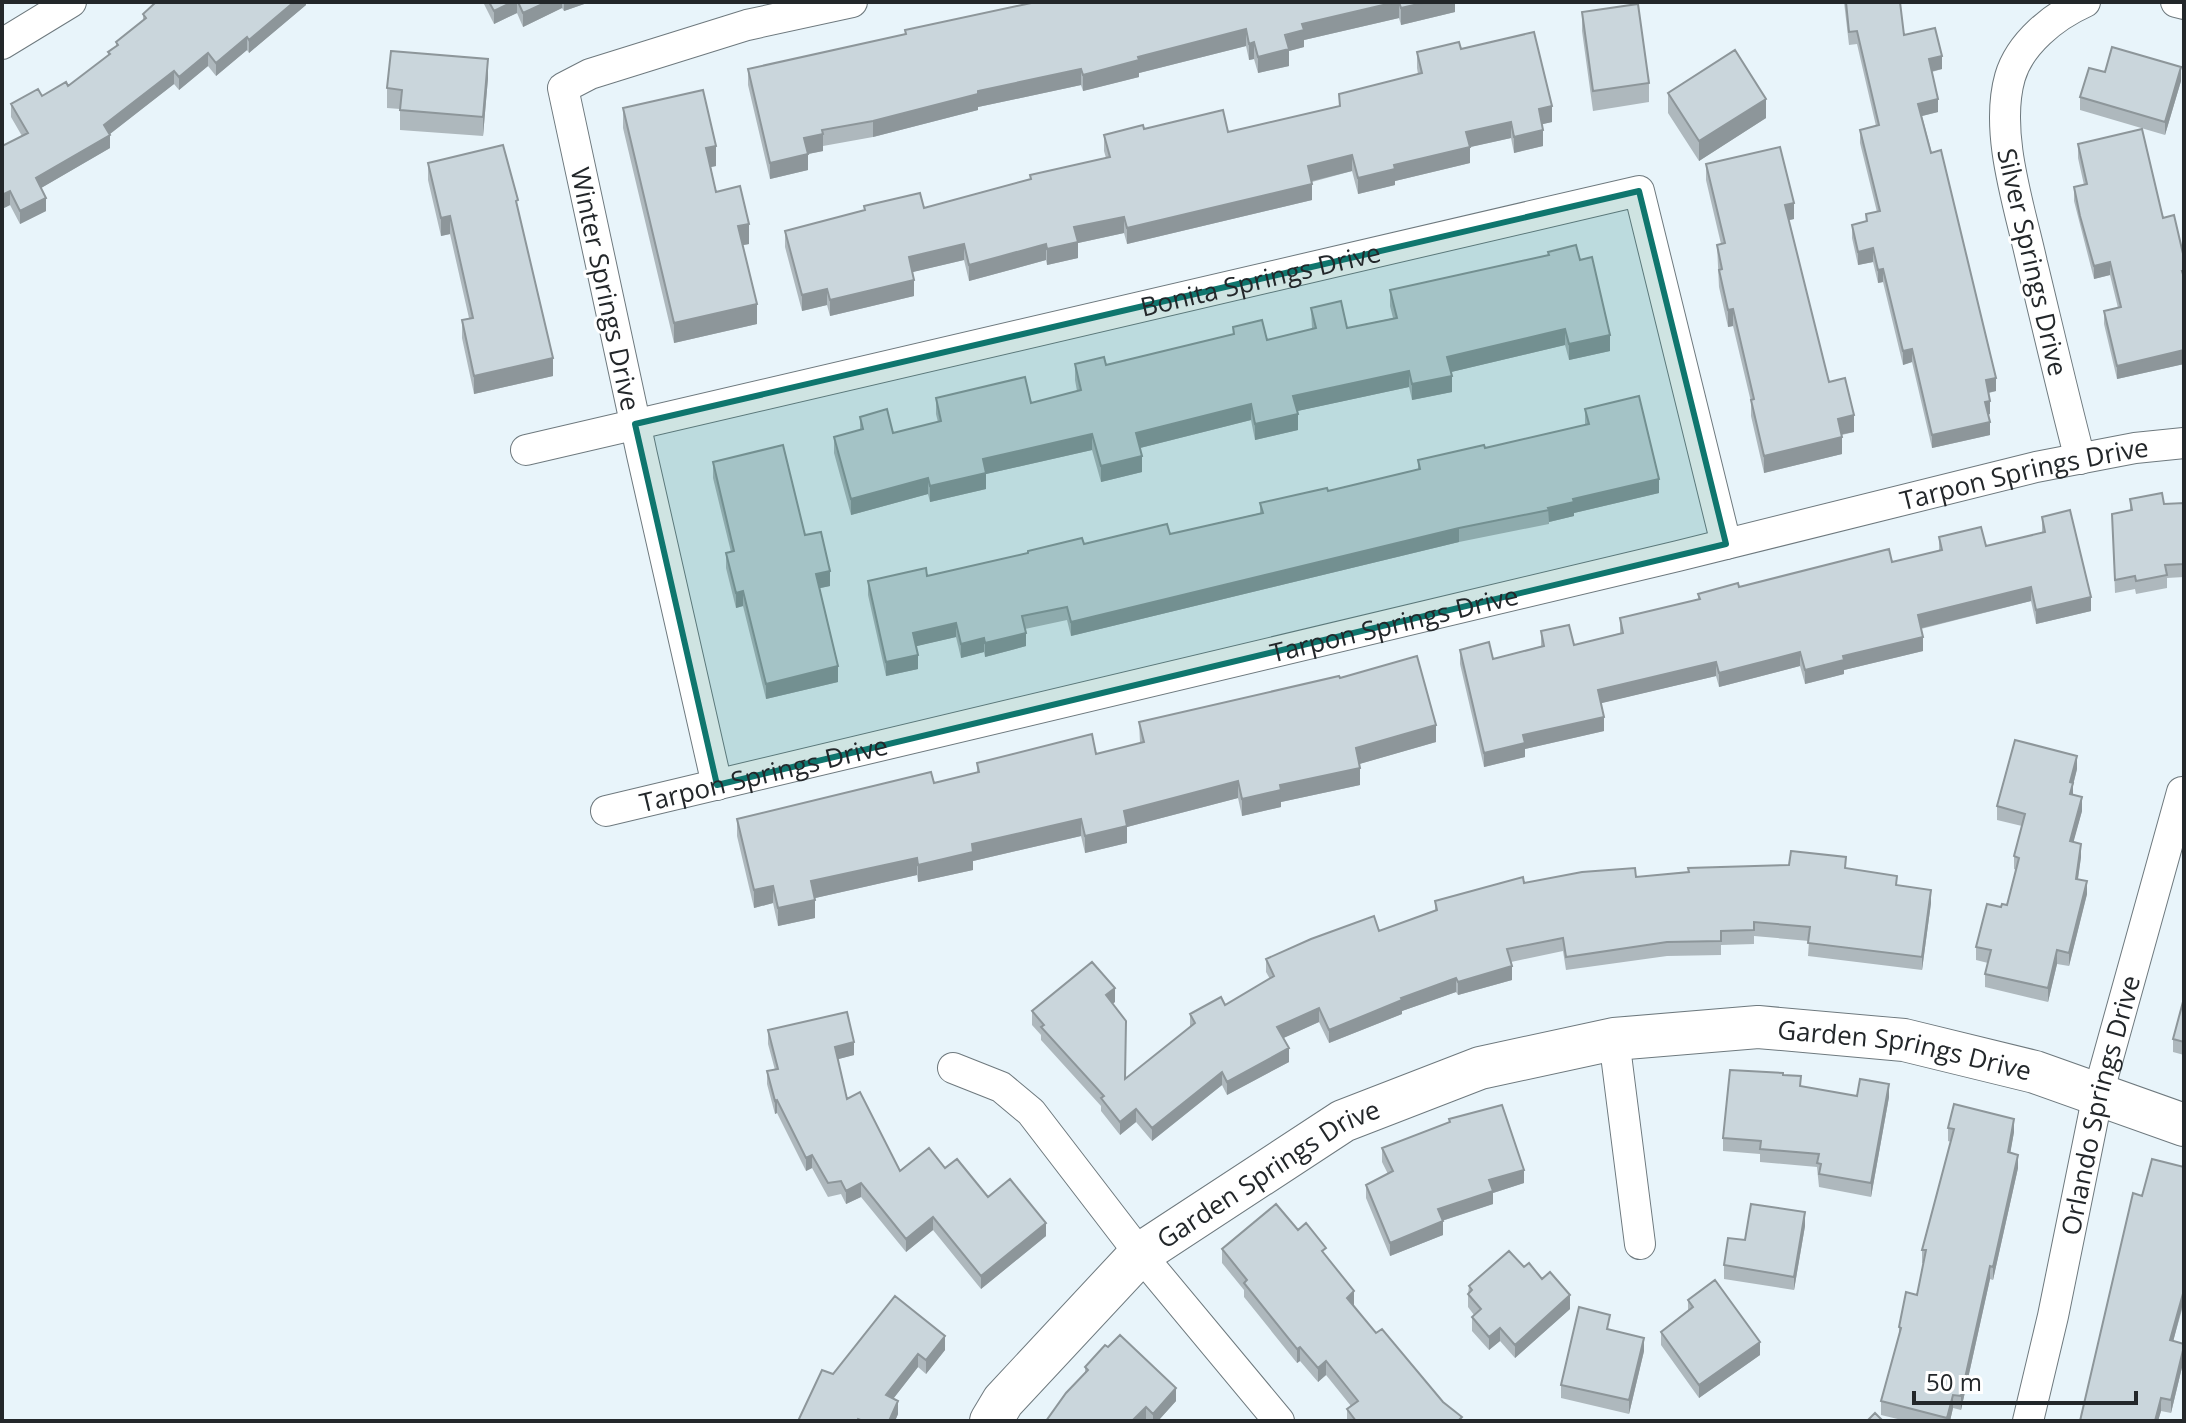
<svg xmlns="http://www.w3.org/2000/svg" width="2186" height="1423" viewBox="0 0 2186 1423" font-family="'Open Sans',sans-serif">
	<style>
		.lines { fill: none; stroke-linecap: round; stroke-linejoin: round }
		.street-casing { stroke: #6e797e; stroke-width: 32 }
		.secondary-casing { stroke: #6e797e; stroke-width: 44 }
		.street { stroke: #fff; stroke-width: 30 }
		.secondary { stroke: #fff; stroke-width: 42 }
		.wall { fill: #aeb8bd }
		.shaded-wall { fill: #8d969a }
		.building { fill: #cad6dc; stroke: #8d969a; stroke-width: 2 }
		.marked { fill: #0f766e; fill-opacity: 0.2; stroke: #0f766e; stroke-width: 6; stroke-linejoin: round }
		.labels { text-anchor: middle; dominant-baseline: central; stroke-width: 6; stroke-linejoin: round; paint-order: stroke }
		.street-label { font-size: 26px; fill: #23272a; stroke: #fff }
	</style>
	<rect width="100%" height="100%" fill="#e8f4fa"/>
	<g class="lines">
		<g class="street-casing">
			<g id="street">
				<path d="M 2176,2 L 2184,4"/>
				<path d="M 2,44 L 71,2"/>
				<path id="s1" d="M 526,450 L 1639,191 L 1726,544"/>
				<path d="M 2080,459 C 2063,394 2048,329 2032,263 C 2020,208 1994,133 2010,77 C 2020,43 2054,16 2085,2"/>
				<path d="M 717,785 L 642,455 L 563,88 L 590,74 L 747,25 L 852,2"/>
				<path id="s2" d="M 606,811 L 1678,556 L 2036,467 L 2135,448 L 2184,443"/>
				<path d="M 1614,1039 L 1640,1244"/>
				<path d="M 953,1068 L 1001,1087 L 1031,1112 L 1140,1254 L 1279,1421"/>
				<path id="s3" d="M 2028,1421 L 2053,1316 L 2098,1094 L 2182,792"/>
			</g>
		</g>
		<g class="secondary-casing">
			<g id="secondary">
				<path id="s4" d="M 991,1421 L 1003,1401 L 1140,1254 L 1343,1121 L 1480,1068 L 1614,1039 L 1758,1027 L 1904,1040 L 2035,1072 L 2184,1125"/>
			</g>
		</g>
		<use href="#street" class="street"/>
		<use href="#secondary" class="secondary"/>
	</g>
	<path class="wall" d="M 306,2 L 306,5 L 249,53 L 247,50 L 216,76 L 208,66 L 179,90 L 174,84 L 110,134 L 110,148 L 41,188 L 46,211 L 20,224 L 10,205 L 2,209 L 2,146 L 22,136 L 11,117 L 11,104 L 42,96 L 68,86 L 108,55 L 108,52 L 116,46 L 116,42 L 143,20 L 143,14 Z
		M 483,2 L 590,2 L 564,11 L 562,8 L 523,27 L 517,13 L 494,24 Z
		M 1036,2 L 1455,2 L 1455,12 L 1401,25 L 1399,18 L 1304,40 L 1304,47 L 1289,51 L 1289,66 L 1258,73 L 1254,59 L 1249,60 L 1246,46 L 1139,73 L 1139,77 L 1083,91 L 1081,85 L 978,107 L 978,110 L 873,137 L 823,146 L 823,151 L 808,154 L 808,170 L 770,179 L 748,85 L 748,69 L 905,34 L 905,30 Z
		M 1844,2 L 1900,2 L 1904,35 L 1942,69 L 1932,72 L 1938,112 L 1922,116 L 1996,391 L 1989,393 L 1990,414 L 1988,415 L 1990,435 L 1932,448 L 1912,362 L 1903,365 L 1883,282 L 1878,283 L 1873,262 L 1858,265 L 1852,238 L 1852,225 L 1866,221 L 1866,214 L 1877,212 L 1860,143 L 1860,130 L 1876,126 L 1857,44 L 1849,45 Z
		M 1582,12 L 1649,83 L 1649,102 L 1593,111 L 1582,31 Z
		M 1461,49 L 1552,122 L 1542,124 L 1543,146 L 1514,153 L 1511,138 L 1470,147 L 1470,163 L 1395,181 L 1395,185 L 1358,194 L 1352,171 L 1312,182 L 1312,200 L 1127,244 L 1124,233 L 1078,243 L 1078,258 L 1047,265 L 1046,260 L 969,281 L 964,260 L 912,272 L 914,296 L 830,316 L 827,305 L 802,311 L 785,247 L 785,231 L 864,210 L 864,206 L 924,208 L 1030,179 L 1030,175 L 1106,158 L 1104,151 L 1104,135 L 1144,129 L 1228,132 L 1339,106 L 1339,94 L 1418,74 L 1417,68 L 1417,52 Z
		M 2105,72 L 2181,81 L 2165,135 L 2080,110 L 2080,97 Z
		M 488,78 L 483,136 L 400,130 L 400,109 L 387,108 L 387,88 Z
		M 1668,93 L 1766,118 L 1699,161 L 1668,113 Z
		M 623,108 L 716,166 L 711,167 L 716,192 L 749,244 L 743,245 L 757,324 L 674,343 L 623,128 Z
		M 2078,144 L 2163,218 L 2184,258 L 2184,364 L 2117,379 L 2104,324 L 2104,311 L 2118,308 L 2110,275 L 2094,279 L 2074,201 L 2074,187 L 2084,185 L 2078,158 Z
		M 428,163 L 518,213 L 553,376 L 474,394 L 462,338 L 462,320 L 469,318 L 450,234 L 441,236 L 428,180 Z
		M 1706,164 L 1794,219 L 1789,220 L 1829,382 L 1854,432 L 1842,435 L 1842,454 L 1764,473 L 1751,416 L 1751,402 L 1733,326 L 1728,327 L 1719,287 L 1717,245 L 1721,244 L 1706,180 Z
		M 1580,260 L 1610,351 L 1569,360 L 1565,345 L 1451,372 L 1452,392 L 1412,400 L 1409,387 L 1297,411 L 1298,430 L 1255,440 L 1251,420 L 1140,448 L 1142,472 L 1101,482 L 1092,450 L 986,474 L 986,489 L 930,502 L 928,494 L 851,515 L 834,453 L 834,437 L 860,430 L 860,417 L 893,433 L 938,422 L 936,414 L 936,398 L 1031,403 L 1077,391 L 1075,380 L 1075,364 L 1106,365 L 1233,334 L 1233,327 L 1267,340 L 1312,329 L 1311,308 L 1347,328 L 1393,318 L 1390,306 L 1390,290 Z
		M 1585,409 L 1659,493 L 1574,513 L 1574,516 L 1549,522 L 1549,524 L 1459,542 L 1071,636 L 1067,620 L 1025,629 L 1026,646 L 985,657 L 984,652 L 961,658 L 956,637 L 916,646 L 918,669 L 886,676 L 868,595 L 868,581 L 927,576 L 1084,544 L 1170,534 L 1260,513 L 1260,503 L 1328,491 L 1418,470 L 1418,460 L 1485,448 L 1585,425 Z
		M 713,462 L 805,535 L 830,586 L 820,588 L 838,682 L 766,699 L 743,606 L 736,608 L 726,568 L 726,553 L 731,552 L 713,478 Z
		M 2130,499 L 2164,504 L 2184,503 L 2184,577 L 2167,578 L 2167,588 L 2136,594 L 2135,589 L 2115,593 L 2112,514 L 2130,511 Z
		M 2042,517 L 2091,611 L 2036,624 L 2031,601 L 1921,629 L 1923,651 L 1844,670 L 1844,674 L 1805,684 L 1800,666 L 1719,687 L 1716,676 L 1601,703 L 1604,731 L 1525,749 L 1525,757 L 1484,767 L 1460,664 L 1460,650 L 1493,659 L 1541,646 L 1541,631 L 1574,645 L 1620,633 L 1620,618 L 1698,600 L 1698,594 L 1892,562 L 1939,551 L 1939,537 L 1986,546 L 2042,533 Z
		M 1340,678 L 1436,742 L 1359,764 L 1360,785 L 1281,802 L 1281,807 L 1242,816 L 1238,798 L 1127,827 L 1127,843 L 1085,853 L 1081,836 L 973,861 L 973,870 L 918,882 L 917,875 L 815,898 L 815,918 L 778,926 L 773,903 L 754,908 L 737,836 L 737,819 L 934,783 L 977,773 L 977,763 L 1096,754 L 1140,743 L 1139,722 Z
		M 2077,769 L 2073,785 L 2073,795 L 2082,811 L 2073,842 L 2081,857 L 2078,879 L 2087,894 L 2069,966 L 2057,964 L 2048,1002 L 1985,987 L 1985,974 L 1988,963 L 1976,960 L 1976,947 L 2001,907 L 2007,905 L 2016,870 L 2014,869 L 2014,856 L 2022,826 L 1997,820 L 1997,806 Z
		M 1846,868 L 1897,885 L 1931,903 L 1922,970 L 1808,956 L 1809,941 L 1754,936 L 1754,944 L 1721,945 L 1721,955 L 1667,956 L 1566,970 L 1563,951 L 1511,962 L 1512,980 L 1458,995 L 1456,992 L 1402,1011 L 1402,1014 L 1329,1043 L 1319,1022 L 1283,1038 L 1289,1062 L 1227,1095 L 1222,1085 L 1152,1141 L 1136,1122 L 1120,1135 L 1101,1111 L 1101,1106 L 1041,1040 L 1041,1035 L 1032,1025 L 1032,1011 L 1115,1002 L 1113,1003 L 1125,1079 L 1190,1027 L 1190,1014 L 1225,1005 L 1270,979 L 1266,972 L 1266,959 L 1379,931 L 1435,910 L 1435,901 L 1524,883 Z
		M 2184,998 L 2184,1055 L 2173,1052 L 2173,1039 Z
		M 768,1030 L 854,1055 L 838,1059 L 847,1099 L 900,1171 L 945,1168 L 1046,1236 L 981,1289 L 933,1230 L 906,1252 L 861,1197 L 846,1204 L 841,1194 L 828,1197 L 812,1168 L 806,1171 L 777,1113 L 775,1114 L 767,1084 L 767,1071 L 775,1070 L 768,1044 Z
		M 1783,1075 L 1801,1086 L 1857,1096 L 1889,1097 L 1871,1197 L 1819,1187 L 1817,1167 L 1760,1162 L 1760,1154 L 1723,1151 L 1723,1138 Z
		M 1449,1119 L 1524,1183 L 1493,1193 L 1493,1204 L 1442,1221 L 1443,1235 L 1390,1256 L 1366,1198 L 1366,1185 L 1388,1174 L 1382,1162 L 1382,1148 L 1449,1122 Z
		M 1948,1128 L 2014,1132 L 2010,1153 L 2018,1168 L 1993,1280 L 1990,1279 L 1961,1410 L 1953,1408 L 1950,1421 L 1906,1421 L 1881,1415 L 1881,1401 L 1899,1335 L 1899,1327 L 1917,1295 L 1923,1263 L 1922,1263 L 1922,1250 L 1951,1142 L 1948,1141 Z
		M 2184,1167 L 2184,1303 L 2173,1341 L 2184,1344 L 2184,1359 L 2171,1413 L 2161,1411 L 2158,1421 L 2080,1421 L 2142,1196 Z
		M 1805,1226 L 1794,1290 L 1724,1279 L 1724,1265 L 1745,1240 Z
		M 1298,1230 L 1326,1256 L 1354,1306 L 1376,1333 L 1462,1421 L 1347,1421 L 1347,1409 L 1351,1406 L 1326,1375 L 1318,1382 L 1300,1361 L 1297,1363 L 1244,1297 L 1244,1290 L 1222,1263 L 1222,1249 Z
		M 1524,1267 L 1542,1279 L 1570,1309 L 1515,1358 L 1500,1341 L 1489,1350 L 1472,1331 L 1472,1317 L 1474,1315 L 1468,1307 L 1468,1294 L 1469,1286 Z
		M 1688,1300 L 1760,1355 L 1699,1398 L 1661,1345 L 1661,1332 L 1688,1311 Z
		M 1610,1330 L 1644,1351 L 1629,1414 L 1561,1398 L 1561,1385 Z
		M 945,1336 L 945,1350 L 926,1374 L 918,1367 L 893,1399 L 898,1414 L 895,1421 L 798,1421 L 833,1374 Z
		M 1085,1367 L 1176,1401 L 1158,1421 L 1147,1421 L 1085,1374 Z"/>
	<path class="shaded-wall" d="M 294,2 L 306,2 L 306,5 L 249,53 L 249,40 Z
		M 512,2 L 517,2 L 517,13 L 494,24 L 494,11 Z
		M 547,2 L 562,2 L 562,8 L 523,27 L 523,13 Z
		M 564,2 L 590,2 L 564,11 Z
		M 1396,2 L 1399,2 L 1399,18 L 1304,40 L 1304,47 L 1289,51 L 1289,66 L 1258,73 L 1258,57 L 1302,24 Z
		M 1427,2 L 1455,2 L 1455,12 L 1401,25 L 1401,8 Z
		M 1246,29 L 1246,46 L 1139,73 L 1139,77 L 1083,91 L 1083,75 L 1138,57 Z
		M 247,37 L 247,50 L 216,76 L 216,63 Z
		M 1254,42 L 1254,59 L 1249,60 L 1249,44 Z
		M 208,53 L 208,66 L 179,90 L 179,77 Z
		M 1942,56 L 1942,69 L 1929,72 L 1929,59 Z
		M 488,59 L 488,78 L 483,136 L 483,117 Z
		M 2181,67 L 2181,81 L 2165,135 L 2165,122 Z
		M 1081,69 L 1081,85 L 978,107 L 978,110 L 873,137 L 873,121 L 978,91 Z
		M 174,71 L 174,84 L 106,137 L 110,135 L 110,148 L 36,191 L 36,178 Z
		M 1766,99 L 1766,118 L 1699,161 L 1699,141 Z
		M 1938,99 L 1938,112 L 1918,117 L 1918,104 Z
		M 1552,106 L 1552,122 L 1539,125 L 1539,109 Z
		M 1511,122 L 1511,138 L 1466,148 L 1466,132 Z
		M 1543,130 L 1543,146 L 1514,153 L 1514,137 Z
		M 823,134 L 823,151 L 808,154 L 808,170 L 770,179 L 770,163 L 804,138 Z
		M 716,146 L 716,166 L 706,168 L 706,148 Z
		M 1470,147 L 1470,163 L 1395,181 L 1395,185 L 1358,194 L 1358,178 L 1394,165 Z
		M 1352,155 L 1352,171 L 1308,182 L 1308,166 Z
		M 1312,184 L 1312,200 L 1127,244 L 1127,228 Z
		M 10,191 L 10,205 L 2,209 L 2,195 Z
		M 46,198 L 46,211 L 20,224 L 20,211 Z
		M 1794,203 L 1794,219 L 1785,221 L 1785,205 Z
		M 450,216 L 450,234 L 441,236 L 441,218 Z
		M 1124,217 L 1124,233 L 1078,243 L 1078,258 L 1047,265 L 1047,249 L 1074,227 Z
		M 749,224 L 749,244 L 738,246 L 738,226 Z
		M 964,244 L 964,260 L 909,273 L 909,257 Z
		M 1046,244 L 1046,260 L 969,281 L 969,265 Z
		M 1873,248 L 1873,262 L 1858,265 L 1858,252 Z
		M 2110,262 L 2110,275 L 2094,279 L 2094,266 Z
		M 1883,269 L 1883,282 L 1878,283 L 1878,270 Z
		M 914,280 L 914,296 L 830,316 L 830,300 Z
		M 827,289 L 827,305 L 802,311 L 802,295 Z
		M 757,304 L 757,324 L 674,343 L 674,323 Z
		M 1733,309 L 1733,326 L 1728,327 L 1728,310 Z
		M 1565,329 L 1565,345 L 1447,373 L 1447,357 Z
		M 1610,335 L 1610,351 L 1569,360 L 1569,344 Z
		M 1912,349 L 1912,362 L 1903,365 L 1903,351 Z
		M 2184,350 L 2184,364 L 2117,379 L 2117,366 Z
		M 553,358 L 553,376 L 474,394 L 474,376 Z
		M 1409,371 L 1409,387 L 1293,412 L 1293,396 Z
		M 1452,376 L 1452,392 L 1412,400 L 1412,384 Z
		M 1996,378 L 1996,391 L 1986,393 L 1986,380 Z
		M 1990,401 L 1990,414 L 1985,415 L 1985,402 Z
		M 1251,404 L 1251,420 L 1136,449 L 1136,433 Z
		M 1298,414 L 1298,430 L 1255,440 L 1255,424 Z
		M 1854,415 L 1854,432 L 1838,435 L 1838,419 Z
		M 1990,422 L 1990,435 L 1932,448 L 1932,435 Z
		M 1092,434 L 1092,450 L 986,474 L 986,489 L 930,502 L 930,486 L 983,459 Z
		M 1842,437 L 1842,454 L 1764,473 L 1764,456 Z
		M 1142,456 L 1142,472 L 1101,482 L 1101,466 Z
		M 928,478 L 928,494 L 851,515 L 851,499 Z
		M 1659,479 L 1659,493 L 1574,513 L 1574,516 L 1549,522 L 1548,508 L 1573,499 Z
		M 1459,528 L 1459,542 L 1071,636 L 1071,622 Z
		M 830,571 L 830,586 L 816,589 L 816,574 Z
		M 2031,587 L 2031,601 L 1918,629 L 1918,615 Z
		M 743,591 L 743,606 L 736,608 L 736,593 Z
		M 2091,597 L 2091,611 L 2036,624 L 2036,610 Z
		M 956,623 L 956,637 L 913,647 L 913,633 Z
		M 1026,633 L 1026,646 L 985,657 L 985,643 Z
		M 1923,637 L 1923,651 L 1844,670 L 1844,674 L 1805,684 L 1805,670 L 1843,656 Z
		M 984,638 L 984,652 L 961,658 L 961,644 Z
		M 1800,652 L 1800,666 L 1719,687 L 1719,673 Z
		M 918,655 L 918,669 L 886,676 L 886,662 Z
		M 1716,662 L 1716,676 L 1598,704 L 1598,690 Z
		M 838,666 L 838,682 L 766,699 L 766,684 Z
		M 1604,717 L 1604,731 L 1525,749 L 1525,757 L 1484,767 L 1484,753 L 1523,735 Z
		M 1436,725 L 1436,742 L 1356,765 L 1356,748 Z
		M 2077,756 L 2077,769 L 2073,785 L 2073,796 L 2070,807 L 2070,782 Z
		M 1360,768 L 1360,785 L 1281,802 L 1281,807 L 1242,816 L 1242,799 L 1280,785 Z
		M 1238,781 L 1238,798 L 1127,827 L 1127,843 L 1085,853 L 1085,836 L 1124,811 Z
		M 2082,797 L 2082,811 L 2070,855 L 2070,841 Z
		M 1081,819 L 1081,836 L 973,861 L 973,870 L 918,882 L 918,865 L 972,844 Z
		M 2081,844 L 2081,857 L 2076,892 L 2076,879 Z
		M 917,858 L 917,875 L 811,899 L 811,881 Z
		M 2087,881 L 2087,894 L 2069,966 L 2069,953 Z
		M 773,886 L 773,903 L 754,908 L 754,890 Z
		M 1931,890 L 1931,903 L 1922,970 L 1922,957 Z
		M 815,900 L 815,918 L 778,926 L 778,908 Z
		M 2057,950 L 2057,964 L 2048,1002 L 2048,988 Z
		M 1512,966 L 1512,980 L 1458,995 L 1458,982 Z
		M 1456,978 L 1456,992 L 1402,1011 L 1402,1014 L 1329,1043 L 1329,1030 L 1401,998 Z
		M 1115,988 L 1115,1002 L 1106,1009 L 1106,995 Z
		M 1319,1008 L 1319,1022 L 1277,1041 L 1277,1027 Z
		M 854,1042 L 854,1055 L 835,1060 L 835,1047 Z
		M 1289,1048 L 1289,1062 L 1227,1095 L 1227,1082 Z
		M 1222,1072 L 1222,1085 L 1152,1141 L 1152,1128 Z
		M 1889,1084 L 1889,1097 L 1871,1197 L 1871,1183 Z
		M 777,1100 L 777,1113 L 775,1114 L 775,1101 Z
		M 1136,1109 L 1136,1122 L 1120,1135 L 1120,1122 Z
		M 2014,1119 L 2014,1132 L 2008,1166 L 2008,1152 Z
		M 812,1155 L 812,1168 L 806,1171 L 806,1158 Z
		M 2018,1155 L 2018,1168 L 1993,1280 L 1993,1267 Z
		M 1524,1170 L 1524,1183 L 1493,1193 L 1493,1204 L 1438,1222 L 1438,1209 L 1489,1180 Z
		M 861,1183 L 861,1197 L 846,1204 L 846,1191 Z
		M 1805,1212 L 1805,1226 L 1794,1290 L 1794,1277 Z
		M 933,1217 L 933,1230 L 906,1252 L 906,1239 Z
		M 1443,1221 L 1443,1235 L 1390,1256 L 1390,1243 Z
		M 1046,1223 L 1046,1236 L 981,1289 L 981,1276 Z
		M 1990,1266 L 1990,1279 L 1961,1410 L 1961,1396 Z
		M 2183,1290 L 2183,1303 L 2170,1354 L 2170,1340 Z
		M 1354,1291 L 1354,1305 L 1347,1312 L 1347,1298 Z
		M 1570,1295 L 1570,1309 L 1515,1358 L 1515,1345 Z
		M 1500,1328 L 1500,1341 L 1489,1350 L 1489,1337 Z
		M 945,1336 L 945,1350 L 926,1374 L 926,1360 Z
		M 1644,1338 L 1644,1351 L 1629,1414 L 1629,1400 Z
		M 1760,1342 L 1760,1355 L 1699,1398 L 1699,1385 Z
		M 2184,1346 L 2184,1359 L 2171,1413 L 2171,1400 Z
		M 1300,1347 L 1300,1361 L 1297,1363 L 1297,1349 Z
		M 918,1354 L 918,1367 L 886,1408 L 886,1395 Z
		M 1326,1361 L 1326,1375 L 1318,1382 L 1318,1368 Z
		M 1176,1388 L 1176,1401 L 1158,1421 L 1153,1421 L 1153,1414 Z
		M 1953,1395 L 1953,1408 L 1950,1421 L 1947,1421 Z
		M 2161,1398 L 2161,1411 L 2158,1421 L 2155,1421 Z
		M 898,1401 L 898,1414 L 895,1421 L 889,1421 Z
		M 1146,1407 L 1146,1420 L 1132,1421 Z"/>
	<path class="building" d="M 156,2 L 294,2 L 249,40 L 247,37 L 216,63 L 208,53 L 179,77 L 174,71 L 104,125 L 110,135 L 36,178 L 46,198 L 20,211 L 10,191 L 2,195 L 2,146 L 28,133 L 11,104 L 38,89 L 42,96 L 66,82 L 68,86 L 110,54 L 108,52 L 118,45 L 116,42 L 146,18 L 143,14 Z
		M 489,2 L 512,2 L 494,11 Z
		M 518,2 L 547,2 L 523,13 Z
		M 1036,2 L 1396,2 L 1302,24 L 1304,30 L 1285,35 L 1289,49 L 1258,57 L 1254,42 L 1249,44 L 1246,29 L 1138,57 L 1139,60 L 1083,75 L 1081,69 L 978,91 L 978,94 L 873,121 L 822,130 L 823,134 L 804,138 L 808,154 L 770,163 L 748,69 L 906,34 L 905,30 Z
		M 1399,2 L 1427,2 L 1401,8 Z
		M 1846,2 L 1900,2 L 1904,35 L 1935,28 L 1942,56 L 1929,59 L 1938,99 L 1918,104 L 1931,153 L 1941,150 L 1996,378 L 1986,380 L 1990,401 L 1985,402 L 1990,422 L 1932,435 L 1912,349 L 1903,351 L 1883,269 L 1878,270 L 1873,248 L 1858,252 L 1852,225 L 1867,221 L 1866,214 L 1880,211 L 1860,130 L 1879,125 L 1857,31 L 1849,32 Z
		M 1638,4 L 1649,83 L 1593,91 L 1582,12 Z
		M 1534,32 L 1552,106 L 1539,109 L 1543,130 L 1514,137 L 1511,122 L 1466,132 L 1470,147 L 1394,165 L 1395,169 L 1358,178 L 1352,155 L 1308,166 L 1312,184 L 1127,228 L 1124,217 L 1074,227 L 1078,242 L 1047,249 L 1046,244 L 969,265 L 964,244 L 909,257 L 914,280 L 830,300 L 827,289 L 802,295 L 785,231 L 865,210 L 864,206 L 920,193 L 924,208 L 1031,179 L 1030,175 L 1110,157 L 1104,135 L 1143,125 L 1144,129 L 1223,110 L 1228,132 L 1340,106 L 1339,94 L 1422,73 L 1417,52 L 1459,42 L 1461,49 Z
		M 2112,47 L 2181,67 L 2165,122 L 2080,97 L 2089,68 L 2105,72 Z
		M 1735,50 L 1766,99 L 1699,141 L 1668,93 Z
		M 391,51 L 488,59 L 483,117 L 400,110 L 402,90 L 387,88 Z
		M 703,90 L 716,146 L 706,148 L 716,192 L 740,186 L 749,224 L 738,226 L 757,304 L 674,323 L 623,108 Z
		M 2142,129 L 2163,218 L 2174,215 L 2184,258 L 2184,271 L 2182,271 L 2184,278 L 2184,350 L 2117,366 L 2104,311 L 2121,307 L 2110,262 L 2094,266 L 2080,216 L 2074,187 L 2087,184 L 2078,144 Z
		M 503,145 L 518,200 L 516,201 L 553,358 L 474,376 L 462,320 L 473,318 L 450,216 L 441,218 L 428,163 Z
		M 1780,147 L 1794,203 L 1785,205 L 1829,382 L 1845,378 L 1854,415 L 1838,419 L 1842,437 L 1764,456 L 1751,400 L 1754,399 L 1733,309 L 1728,310 L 1719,270 L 1722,269 L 1717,245 L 1725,243 L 1706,164 Z
		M 1576,245 L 1580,260 L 1592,257 L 1610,335 L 1569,344 L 1565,329 L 1447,357 L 1452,376 L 1412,384 L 1409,371 L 1293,396 L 1298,414 L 1255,424 L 1251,404 L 1136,433 L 1142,456 L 1101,466 L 1092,434 L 983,459 L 986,473 L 930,486 L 928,478 L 851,499 L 834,437 L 863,429 L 860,417 L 887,409 L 893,433 L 941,421 L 936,398 L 1025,377 L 1031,403 L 1081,390 L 1075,364 L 1104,357 L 1106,365 L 1234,334 L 1233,327 L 1262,320 L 1267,340 L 1316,328 L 1311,308 L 1341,301 L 1347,328 L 1397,318 L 1390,290 L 1549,255 L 1548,252 Z
		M 1639,396 L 1659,479 L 1573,499 L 1574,502 L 1548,508 L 1549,510 L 1459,528 L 1071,622 L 1067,607 L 1022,616 L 1026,633 L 985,643 L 984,638 L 961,644 L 956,623 L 913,633 L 918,655 L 886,662 L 868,581 L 926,568 L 927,576 L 1028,553 L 1028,551 L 1082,538 L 1084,544 L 1167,524 L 1170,534 L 1263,513 L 1260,503 L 1327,488 L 1328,491 L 1420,469 L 1418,460 L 1484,445 L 1485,448 L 1589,424 L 1585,409 Z
		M 783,445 L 805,535 L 821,532 L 830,571 L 816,574 L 838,666 L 766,684 L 743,591 L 736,593 L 726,553 L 734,551 L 713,462 Z
		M 2162,493 L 2164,504 L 2184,503 L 2184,564 L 2165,565 L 2167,575 L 2136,581 L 2135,576 L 2115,580 L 2112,514 L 2132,510 L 2130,499 Z
		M 2070,510 L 2091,597 L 2036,610 L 2031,587 L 1918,615 L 1923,637 L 1843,656 L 1844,660 L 1805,670 L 1800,652 L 1719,673 L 1716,662 L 1598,690 L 1604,717 L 1523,735 L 1525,743 L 1484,753 L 1460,650 L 1489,642 L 1493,659 L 1544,646 L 1541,631 L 1569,625 L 1574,645 L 1623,633 L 1620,618 L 1700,599 L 1698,594 L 1738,583 L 1739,587 L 1889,549 L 1892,562 L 1942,550 L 1939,537 L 1981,527 L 1986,546 L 2045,532 L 2042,517 Z
		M 1417,656 L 1436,725 L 1356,748 L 1360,768 L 1280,785 L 1281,790 L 1242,799 L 1238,781 L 1124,811 L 1127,826 L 1085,836 L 1081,819 L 972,844 L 973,852 L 918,865 L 917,858 L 811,881 L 815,900 L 778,908 L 773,886 L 754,890 L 737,819 L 931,772 L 934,783 L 979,772 L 977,763 L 1092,734 L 1096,754 L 1144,742 L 1139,722 L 1339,676 L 1340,678 Z
		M 2015,740 L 2077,756 L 2070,782 L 2073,783 L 2070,794 L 2082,797 L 2070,841 L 2081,844 L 2076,879 L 2087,881 L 2069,953 L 2057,950 L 2048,988 L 1985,974 L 1991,950 L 1976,947 L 1987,904 L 2001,907 L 2002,904 L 2007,905 L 2019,858 L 2014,856 L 2025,814 L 1997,806 Z
		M 1791,851 L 1846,857 L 1845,868 L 1897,876 L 1896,885 L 1931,890 L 1922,957 L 1808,943 L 1810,927 L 1754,922 L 1754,930 L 1721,931 L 1721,941 L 1667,942 L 1566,957 L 1563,938 L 1507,949 L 1512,966 L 1458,982 L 1456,978 L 1401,998 L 1402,1000 L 1329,1030 L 1319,1008 L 1277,1027 L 1289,1048 L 1227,1082 L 1222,1072 L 1152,1128 L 1136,1109 L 1120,1122 L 1101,1098 L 1104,1096 L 1041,1027 L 1044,1025 L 1032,1011 L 1092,962 L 1115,988 L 1106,995 L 1126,1021 L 1125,1079 L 1195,1023 L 1190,1014 L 1221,997 L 1225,1005 L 1274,976 L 1266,959 L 1311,939 L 1374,916 L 1379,931 L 1437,910 L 1435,901 L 1523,877 L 1524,883 L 1582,872 L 1635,868 L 1636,877 L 1689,872 L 1688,868 L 1789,865 Z
		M 2184,998 L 2184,1042 L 2173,1039 Z
		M 847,1012 L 854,1042 L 835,1047 L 847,1099 L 860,1092 L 900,1171 L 929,1148 L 945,1168 L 957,1159 L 988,1197 L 1010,1179 L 1046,1223 L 981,1276 L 933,1217 L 906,1239 L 861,1183 L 846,1191 L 841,1181 L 828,1183 L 812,1155 L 806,1158 L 777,1100 L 775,1101 L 767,1071 L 778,1069 L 768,1030 Z
		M 1730,1070 L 1783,1073 L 1783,1075 L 1801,1076 L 1800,1086 L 1857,1096 L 1860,1079 L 1889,1084 L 1871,1183 L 1819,1174 L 1821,1164 L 1817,1163 L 1819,1154 L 1760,1149 L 1761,1141 L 1723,1138 Z
		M 1954,1104 L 2014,1119 L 2008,1152 L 2018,1155 L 1993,1267 L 1990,1266 L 1961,1396 L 1953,1395 L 1947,1418 L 1881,1401 L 1901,1328 L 1899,1327 L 1906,1292 L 1917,1295 L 1926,1250 L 1922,1250 L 1954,1129 L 1948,1128 Z
		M 1502,1105 L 1524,1170 L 1489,1180 L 1493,1191 L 1438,1209 L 1443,1221 L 1390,1243 L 1366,1185 L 1393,1171 L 1382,1148 L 1450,1122 L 1449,1119 Z
		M 2152,1159 L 2184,1167 L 2184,1290 L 2170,1340 L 2184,1344 L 2184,1346 L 2171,1400 L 2161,1398 L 2155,1421 L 2080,1421 L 2133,1193 L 2142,1196 Z
		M 1276,1204 L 1298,1230 L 1306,1223 L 1326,1248 L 1322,1251 L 1354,1291 L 1347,1298 L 1376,1333 L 1382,1329 L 1443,1402 L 1462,1417 L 1458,1421 L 1356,1421 L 1347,1409 L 1358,1401 L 1326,1361 L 1318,1368 L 1300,1347 L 1297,1349 L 1244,1283 L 1247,1280 L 1222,1249 Z
		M 1751,1204 L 1805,1212 L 1794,1277 L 1724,1265 L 1728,1238 L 1745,1240 Z
		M 1509,1251 L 1524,1267 L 1529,1263 L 1542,1279 L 1550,1272 L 1570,1295 L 1515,1345 L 1500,1328 L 1489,1337 L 1472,1317 L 1481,1309 L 1468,1294 L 1472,1290 L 1469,1286 Z
		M 1715,1280 L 1760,1342 L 1699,1385 L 1661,1332 L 1693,1307 L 1688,1300 Z
		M 895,1296 L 945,1336 L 926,1360 L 918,1354 L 886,1395 L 898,1401 L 889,1421 L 863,1421 L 858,1419 L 857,1421 L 798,1421 L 822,1370 L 833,1374 Z
		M 1579,1307 L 1610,1315 L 1607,1329 L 1644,1338 L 1629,1400 L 1561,1385 Z
		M 1120,1335 L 1176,1388 L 1153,1414 L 1146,1407 L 1132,1421 L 1046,1421 L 1066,1393 L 1088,1370 L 1085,1367 L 1105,1345 L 1108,1347 Z
		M 1875,1413 L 1883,1421 L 1867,1421 Z"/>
	<path class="marked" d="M 1639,191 L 1726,544 L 717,785 L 635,424 Z"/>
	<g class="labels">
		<g class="street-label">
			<text transform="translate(2033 262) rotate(77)">Silver Springs Drive</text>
			<text stroke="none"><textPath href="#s1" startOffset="754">Bonita Springs Drive</textPath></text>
			<text transform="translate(606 289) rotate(78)">Winter Springs Drive</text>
			<text stroke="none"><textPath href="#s2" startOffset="1458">Tarpon Springs Drive</textPath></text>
			<text stroke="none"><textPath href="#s2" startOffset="810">Tarpon Springs Drive</textPath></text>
			<text stroke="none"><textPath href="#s2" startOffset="162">Tarpon Springs Drive</textPath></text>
			<text stroke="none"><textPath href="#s4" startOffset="1044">Garden Springs Drive</textPath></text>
			<text stroke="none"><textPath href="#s3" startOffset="324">Orlando Springs Drive</textPath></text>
			<text stroke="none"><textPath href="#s4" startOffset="376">Garden Springs Drive</textPath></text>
		</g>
	</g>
	<rect width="2186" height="1423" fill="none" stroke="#23272a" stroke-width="8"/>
	<path d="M1914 1391v12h222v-12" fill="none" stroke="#23272a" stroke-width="4"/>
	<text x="1926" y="1391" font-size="24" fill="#23272a" stroke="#ffffff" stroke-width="6" paint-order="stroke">50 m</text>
</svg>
